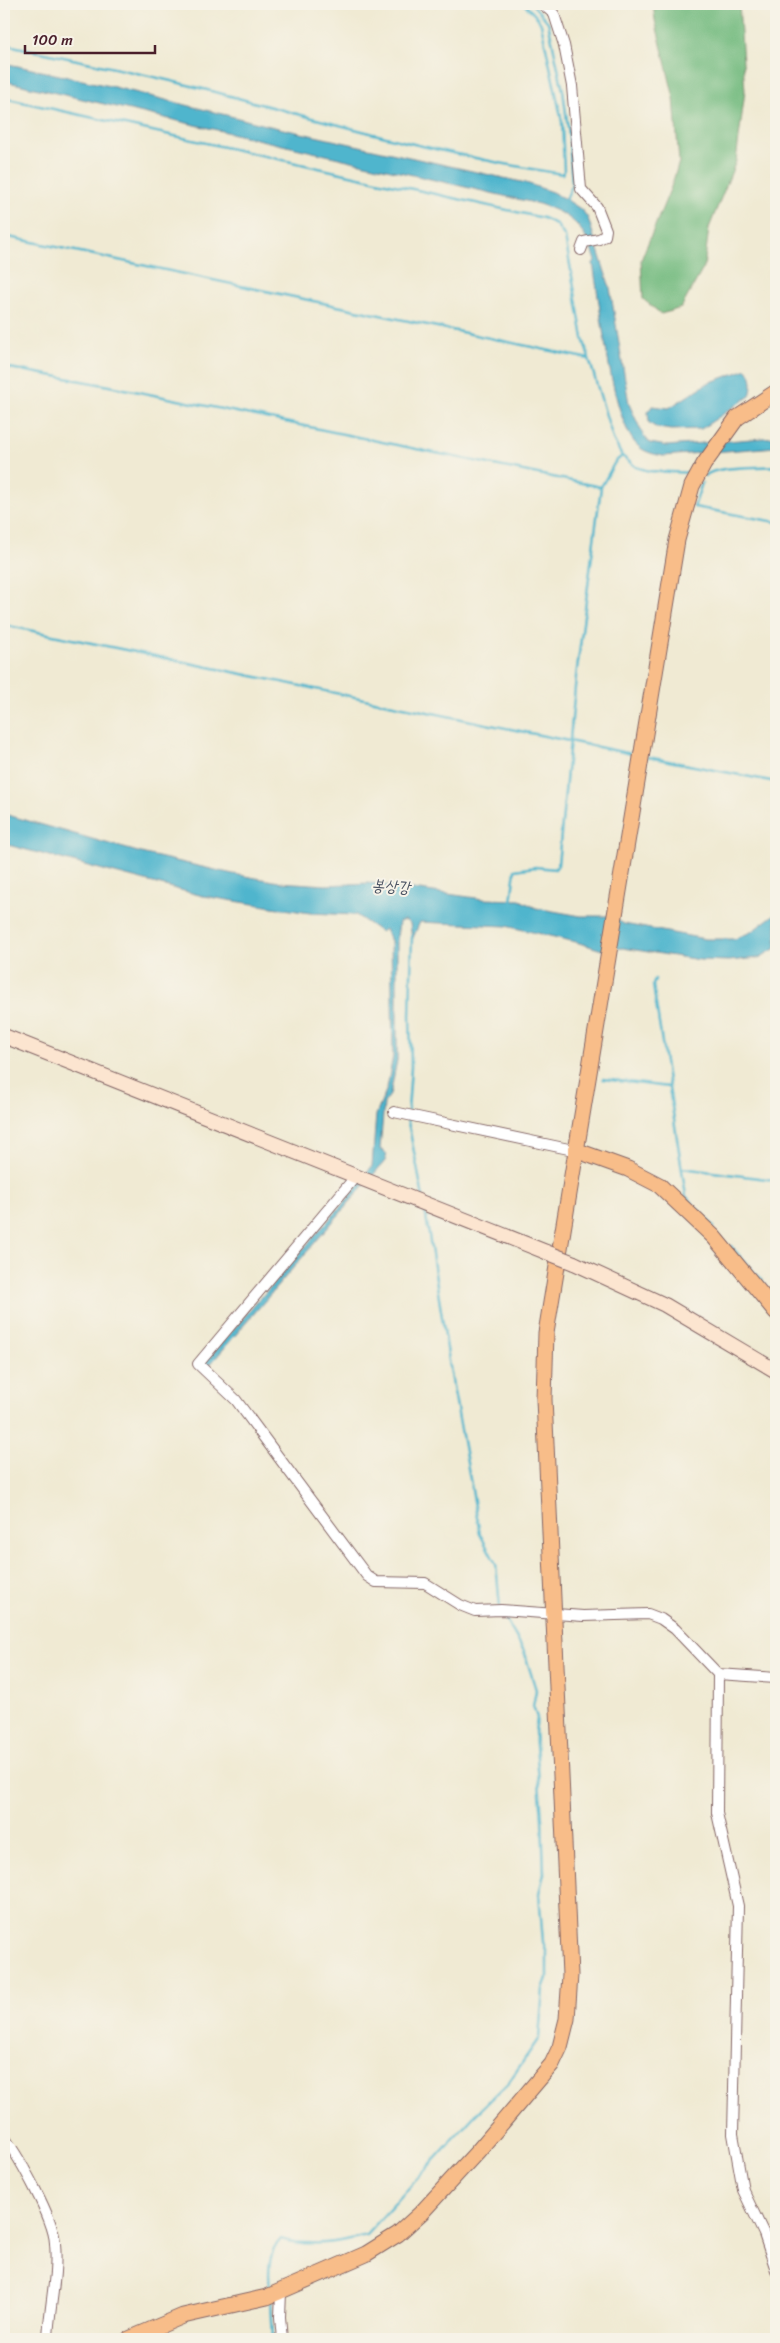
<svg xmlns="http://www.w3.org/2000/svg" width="780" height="2343" viewBox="0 0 780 2343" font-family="Sriracha,'Poor Story',sans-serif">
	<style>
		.forest { fill: #74bb80; stroke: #5f6d56 }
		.water { fill: #4fb5cd; stroke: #4c6a7c }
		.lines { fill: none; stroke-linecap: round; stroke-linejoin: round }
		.stream { stroke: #4fb5cd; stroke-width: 2.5 }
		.street-casing { stroke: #846666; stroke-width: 12 }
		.secondary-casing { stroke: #846666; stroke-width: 16 }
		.primary-casing { stroke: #846666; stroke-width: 17 }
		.street { stroke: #fff; stroke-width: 10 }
		.secondary { stroke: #fce5d0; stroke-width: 14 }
		.primary { stroke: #f8bd89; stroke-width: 15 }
		.secondary-bridge-casing { stroke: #846666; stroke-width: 16; stroke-linecap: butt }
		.secondary-bridge { stroke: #fce5d0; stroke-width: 14 }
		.labels { text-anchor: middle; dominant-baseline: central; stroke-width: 4; stroke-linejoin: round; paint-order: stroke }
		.water-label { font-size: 16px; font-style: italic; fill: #4c5464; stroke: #f7f3e8 }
	</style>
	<rect width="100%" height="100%" fill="#f7f3e8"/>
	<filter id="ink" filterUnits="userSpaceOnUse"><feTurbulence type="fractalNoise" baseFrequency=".02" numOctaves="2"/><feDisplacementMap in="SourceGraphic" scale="10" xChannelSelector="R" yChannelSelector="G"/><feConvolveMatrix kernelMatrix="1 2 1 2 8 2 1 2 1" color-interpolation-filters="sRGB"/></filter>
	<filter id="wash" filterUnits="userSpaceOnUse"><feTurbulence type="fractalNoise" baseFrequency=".0096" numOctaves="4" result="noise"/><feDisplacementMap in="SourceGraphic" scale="20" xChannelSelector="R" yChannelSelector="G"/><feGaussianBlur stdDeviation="1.12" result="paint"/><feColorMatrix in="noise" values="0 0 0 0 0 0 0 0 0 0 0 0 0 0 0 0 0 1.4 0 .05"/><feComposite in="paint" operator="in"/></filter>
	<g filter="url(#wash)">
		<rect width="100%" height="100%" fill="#f0ead3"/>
		<path class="forest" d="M 653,4 L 739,4 L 745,91 L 736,161 L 709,228 L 704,267 L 681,308 L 661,314 L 643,299 L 641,260 L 671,187 L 679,162 L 674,98 L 655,20 Z"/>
		<path class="water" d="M 4,63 L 114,87 L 274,127 L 526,183 L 552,192 L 567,200 L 582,210 L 588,218 L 610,288 L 629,404 L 643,435 L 650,443 L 667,446 L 776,437 L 776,447 L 663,456 C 653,454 643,452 636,444 C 611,416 600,304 593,263 L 595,261 C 584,226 574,216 539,204 L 4,81 Z
			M 747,369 C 753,377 753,386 750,396 L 701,429 L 672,430 L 657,428 L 649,423 L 648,412 L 652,406 L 669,408 L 708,383 Z
			M 4,814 L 145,854 L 233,874 L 279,882 L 326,885 L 370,883 L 483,899 L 520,900 L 536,908 L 581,916 L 610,916 L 624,924 L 705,939 L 735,939 L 751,932 L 776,913 L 776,948 L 759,958 L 729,961 L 700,960 L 623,948 L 602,950 L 576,942 L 506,926 L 420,922 L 412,940 L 410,923 L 404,920 L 399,922 L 397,937 L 397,1060 L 390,1095 L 384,1103 L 380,1149 L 387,1154 L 385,1161 L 208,1367 L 203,1364 L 354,1191 L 372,1166 L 376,1115 L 387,1088 L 393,1056 L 391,941 L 385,929 L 381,932 L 356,915 L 310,913 L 203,896 L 4,844 Z"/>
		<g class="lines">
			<path class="stream" d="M 532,4 L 548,22 L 563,91 L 569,136 L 572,185 L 566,200
				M 4,44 C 74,60 145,73 215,92 C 329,122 445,156 562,174 L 564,171 L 562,122 L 541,24 L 537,17 L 524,4
				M 4,98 L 543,218 L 556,224 L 565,237 L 583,338 L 613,439 L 622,456 L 636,467 L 649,471 L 693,473
				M 4,236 L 589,359
				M 4,367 L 110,386 L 601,487
				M 705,476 C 715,465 760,468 776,466
				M 702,483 L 694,507 L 776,522
				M 4,625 L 637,755
				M 648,757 L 776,782
				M 511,902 L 515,870 L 535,867 L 555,869 L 558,865 L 576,677 L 601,487 L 615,462 L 622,456
				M 655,979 L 653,985 L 686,1196 L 714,1227
				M 603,1079 L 668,1087
				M 408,1111 L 411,1067 L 410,1016 L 412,935
				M 407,1117 L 423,1197
				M 682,1168 L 774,1180
				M 425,1210 L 453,1386 L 480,1534 L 496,1564 L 500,1608
				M 731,1246 L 776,1297
				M 270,2290 C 268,2271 268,2253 281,2239 C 308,2247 340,2243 366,2235 L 475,2115 L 509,2082 L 539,2038 L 543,1989 L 547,1978 L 547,1954 L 543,1942 L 539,1893 L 544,1874 L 542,1818 L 535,1732 L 537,1718 L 533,1706 L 536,1690 L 524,1651 L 502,1613
				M 271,2300 L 273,2339"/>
		</g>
	</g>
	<g filter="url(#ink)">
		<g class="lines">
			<g class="street-casing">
				<path id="street" d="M 542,4 L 554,14 L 564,45 L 572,86 L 581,189 L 597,207 L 606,230 L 605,236 L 599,239 L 584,242 L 581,250
					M 394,1112 L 578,1151
					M 356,1176 L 198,1364 L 236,1400 L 367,1576 L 376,1582 L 425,1583 L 460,1605 L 475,1611 L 501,1610 L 583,1616 L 648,1614 L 661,1619 L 675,1629 L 718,1674 L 717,1813 L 738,1906 L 733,2134 L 743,2190 L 764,2234 L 776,2270
					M 718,1674 L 776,1678
					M 4,2137 C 19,2157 54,2219 55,2243 C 58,2275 49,2308 48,2339
					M 281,2292 L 280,2317 L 282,2339"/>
			</g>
			<g class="secondary-casing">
				<path id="secondary" d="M 4,1036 L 546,1252
					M 574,1263 L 665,1305 L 776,1371"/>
			</g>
			<g class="primary-casing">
				<path id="primary" d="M 578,1151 L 628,1169 L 659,1185 L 714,1237 L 776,1312
					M 129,2339 L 183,2316 L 267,2297 L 366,2254 L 398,2234 L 421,2213 L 478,2151 L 552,2064 L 560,2047 L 567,2019 L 570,1975 L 544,1399 L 546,1333 L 677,540 L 692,486 L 704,464 L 737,418 L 776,392"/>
			</g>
			<use href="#street" class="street"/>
			<use href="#secondary" class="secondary"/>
			<use href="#primary" class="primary"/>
			<g class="secondary-bridge-casing">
				<path id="secondary-bridge" d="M 546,1252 L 574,1263"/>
			</g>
			<use href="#secondary-bridge" class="secondary-bridge"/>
		</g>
	</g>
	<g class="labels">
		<g class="water-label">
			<text transform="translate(391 886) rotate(4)">봉상강</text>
		</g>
	</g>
	<rect width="780" height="2343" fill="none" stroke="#f7f3e8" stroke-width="20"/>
	<path d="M25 45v8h130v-8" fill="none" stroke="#4a1f2b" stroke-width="2.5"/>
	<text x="32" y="45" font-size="15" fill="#4a1f2b" stroke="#f7f3e8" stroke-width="4" paint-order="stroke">100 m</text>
</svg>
